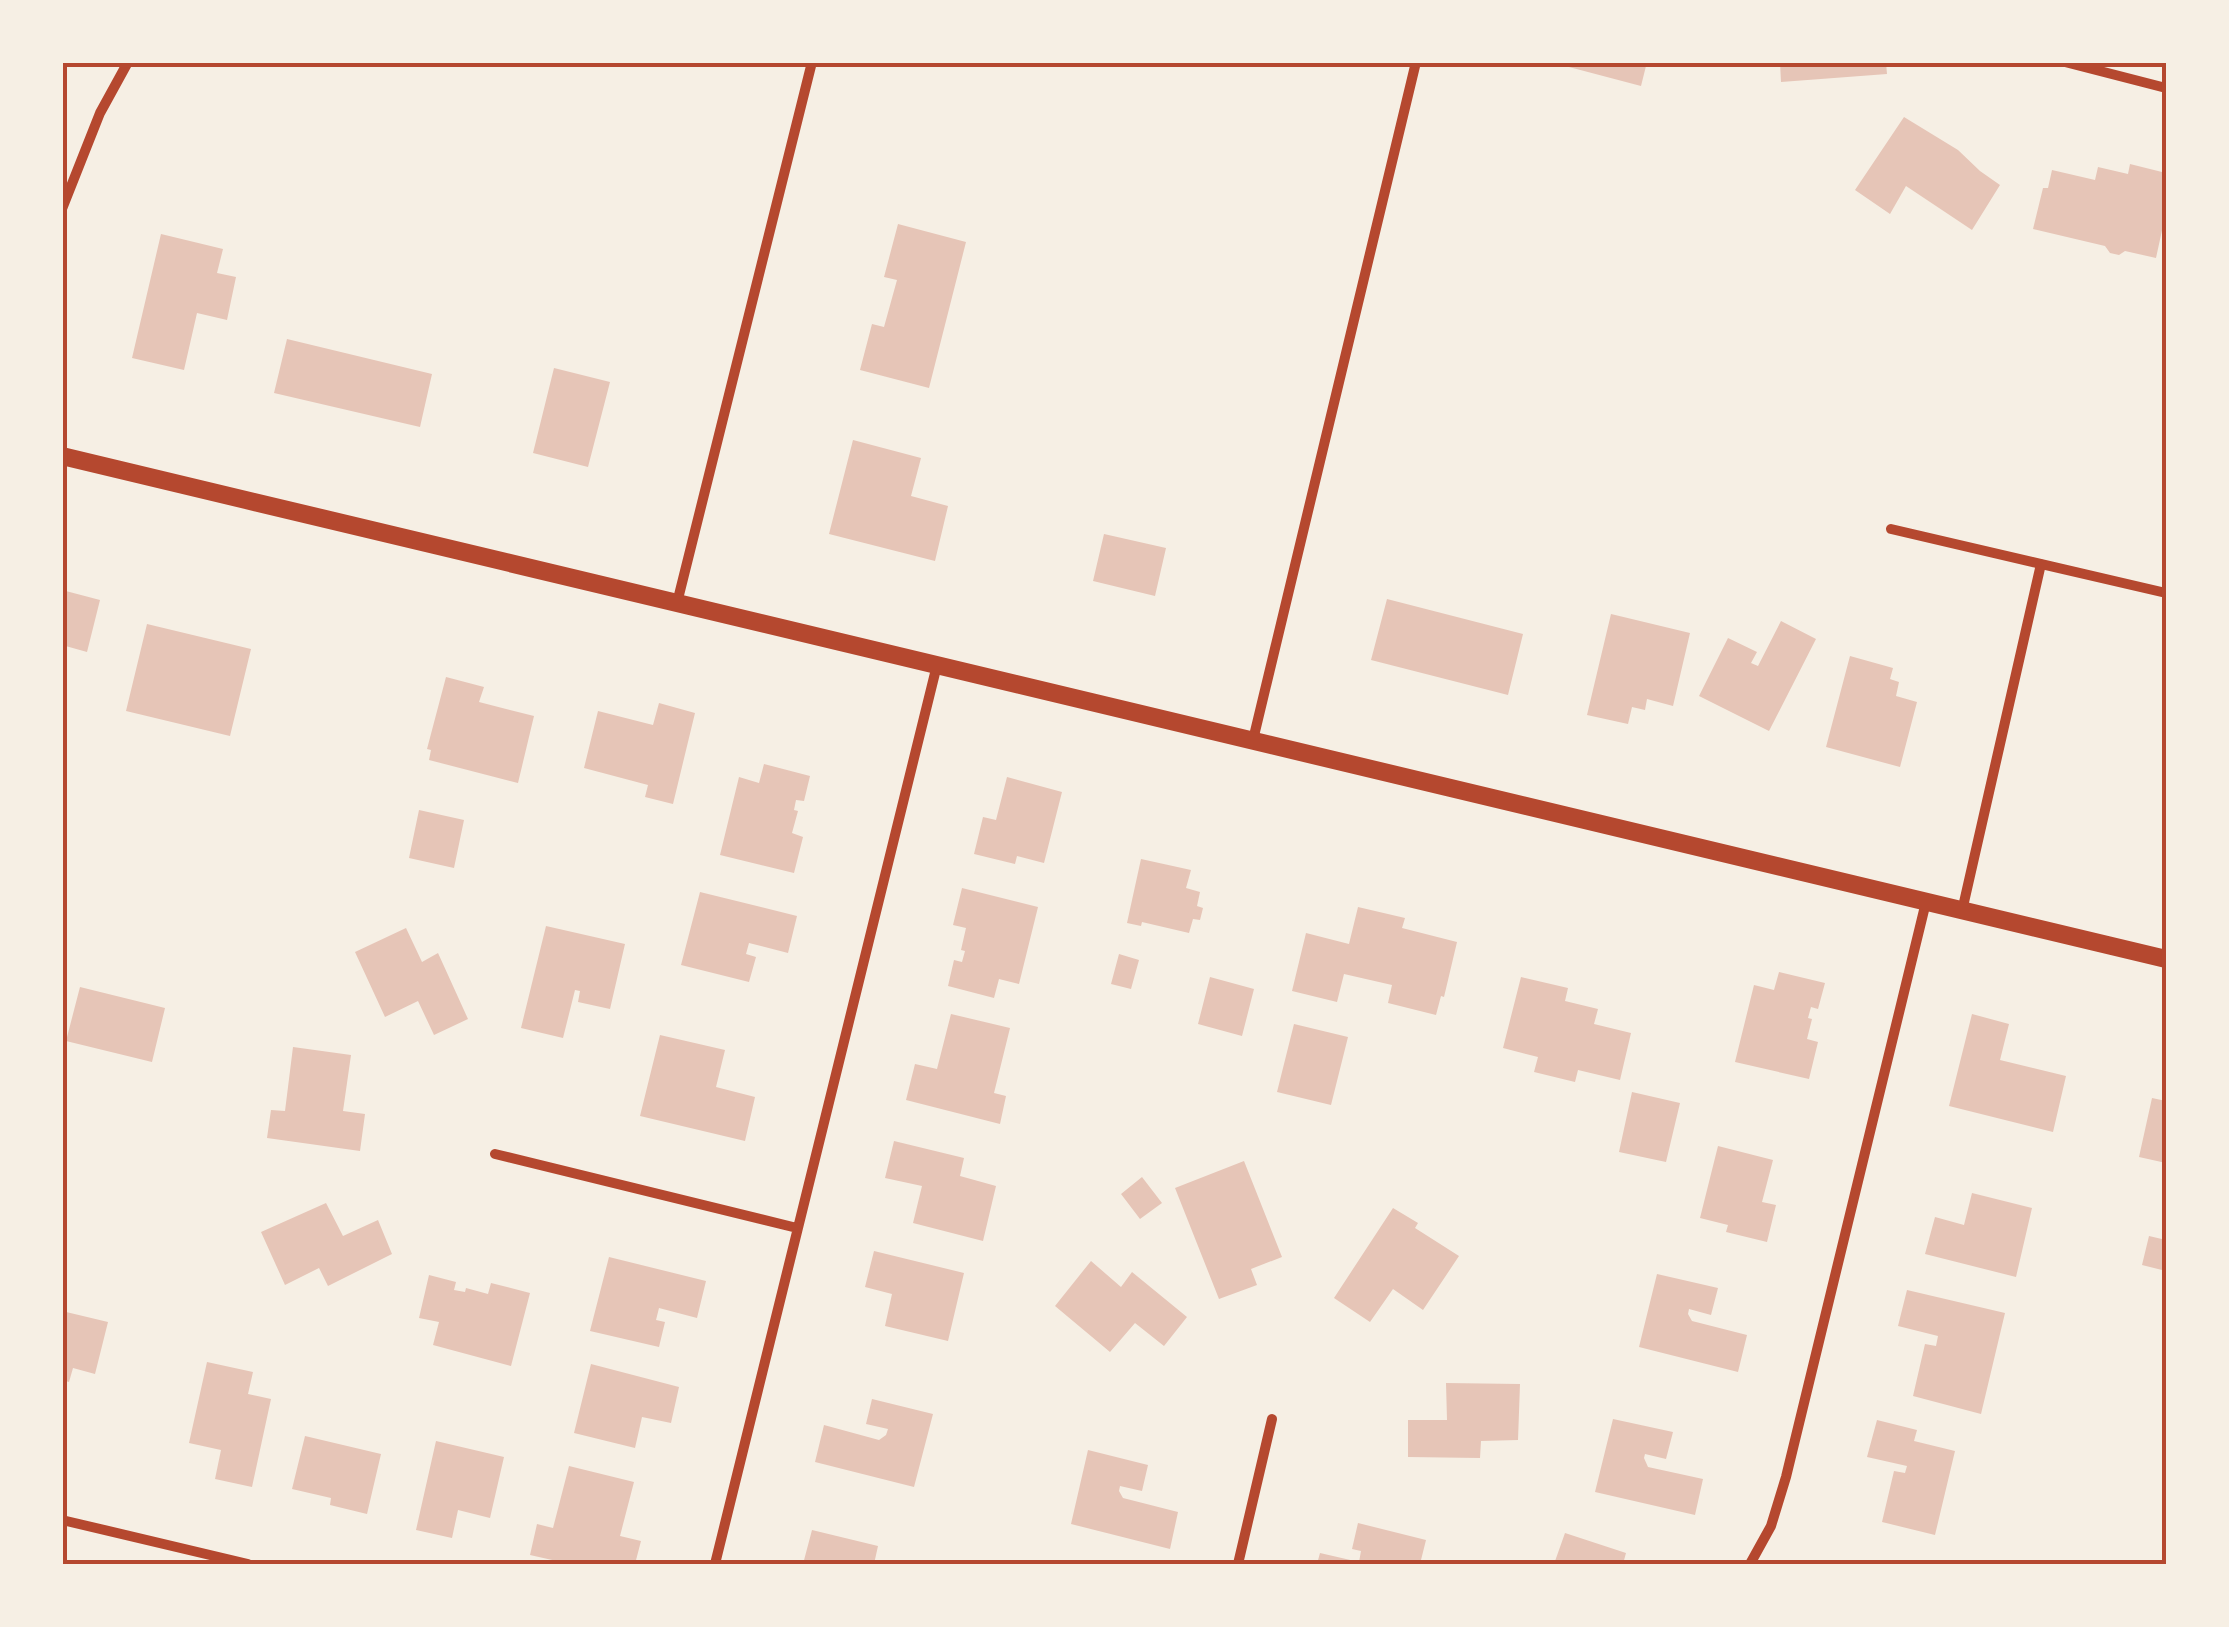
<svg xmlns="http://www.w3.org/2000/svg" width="2229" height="1627" viewBox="0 0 2229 1627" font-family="Literata,serif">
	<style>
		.building { fill: #e6c5b7 }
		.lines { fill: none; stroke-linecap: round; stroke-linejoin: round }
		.minor { stroke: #b5482f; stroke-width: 10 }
		.tertiary { stroke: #b5482f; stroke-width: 18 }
		.neatline { fill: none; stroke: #b5482f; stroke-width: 4 }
	</style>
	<rect width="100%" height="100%" fill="#f6efe4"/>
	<path class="building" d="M 1550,62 L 1647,62 L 1641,86 Z
		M 1780,62 L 1886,62 L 1887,74 L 1781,82 Z
		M 1904,117 L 1958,150 L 1980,171 L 2000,185 L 1972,230 L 1906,186 L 1890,214 L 1855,190 Z
		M 2130,164 L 2166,173 L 2166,212 L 2156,258 L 2125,251 L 2119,255 L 2110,253 L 2105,246 L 2033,229 L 2043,188 L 2048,188 L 2052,170 L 2095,180 L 2098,167 L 2128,174 Z
		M 898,224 L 966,242 L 929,388 L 860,370 L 872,324 L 884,327 L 897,280 L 884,277 Z
		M 161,234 L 223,249 L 217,273 L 236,277 L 227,320 L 197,313 L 184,370 L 132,358 Z
		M 287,339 L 432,374 L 420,427 L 274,393 Z
		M 554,368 L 610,382 L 588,467 L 533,453 Z
		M 853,440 L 921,458 L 911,496 L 948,506 L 935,561 L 829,534 Z
		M 1104,534 L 1166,548 L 1155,596 L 1093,581 Z
		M 62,590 L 100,600 L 87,652 L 62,645 Z
		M 1387,599 L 1523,634 L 1508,695 L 1371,660 Z
		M 1611,614 L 1690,633 L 1673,706 L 1647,699 L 1645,710 L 1632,707 L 1628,724 L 1587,715 Z
		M 1781,621 L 1816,639 L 1769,731 L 1699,696 L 1728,638 L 1757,652 L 1751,663 L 1758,666 Z
		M 147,624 L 251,649 L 230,736 L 126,711 Z
		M 1850,656 L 1893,668 L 1890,679 L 1899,682 L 1896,696 L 1917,702 L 1900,767 L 1826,747 Z
		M 446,677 L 484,687 L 479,702 L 534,716 L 518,783 L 429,760 L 431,750 L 427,749 Z
		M 659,703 L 695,713 L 673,804 L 645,797 L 648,785 L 584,768 L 598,711 L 653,725 Z
		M 764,764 L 810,776 L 804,801 L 796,800 L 794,810 L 798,811 L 792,833 L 803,837 L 794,873 L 720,855 L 739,777 L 759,783 Z
		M 1007,777 L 1062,792 L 1044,863 L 1017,856 L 1015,864 L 974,854 L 983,817 L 996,820 Z
		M 419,810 L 464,820 L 454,868 L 409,858 Z
		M 1141,859 L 1191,870 L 1186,888 L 1200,892 L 1197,906 L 1203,908 L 1200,920 L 1193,919 L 1189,933 L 1142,922 L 1141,926 L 1127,923 Z
		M 962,888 L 1038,907 L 1019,984 L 999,979 L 994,998 L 948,986 L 954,960 L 962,962 L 965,951 L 961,950 L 966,928 L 953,925 Z
		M 700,892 L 797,916 L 788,953 L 749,943 L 746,954 L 756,957 L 749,982 L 681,965 Z
		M 1358,907 L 1405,918 L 1402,928 L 1457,942 L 1444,997 L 1441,996 L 1436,1015 L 1388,1003 L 1392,985 L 1344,974 L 1337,1002 L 1292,991 L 1306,933 L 1349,944 Z
		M 546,926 L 625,944 L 610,1009 L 578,1002 L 580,991 L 575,990 L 563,1038 L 521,1028 Z
		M 406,928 L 422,962 L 438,953 L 468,1019 L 434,1035 L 418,1001 L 385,1017 L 355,952 Z
		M 1119,954 L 1139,960 L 1131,989 L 1111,984 Z
		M 1779,972 L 1825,983 L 1818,1009 L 1811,1007 L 1808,1018 L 1812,1019 L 1807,1039 L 1818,1042 L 1809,1079 L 1735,1062 L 1754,985 L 1774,990 Z
		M 1210,977 L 1254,989 L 1242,1036 L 1198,1024 Z
		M 1521,977 L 1568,988 L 1565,1001 L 1598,1009 L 1594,1024 L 1631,1033 L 1620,1080 L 1578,1070 L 1575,1082 L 1534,1072 L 1538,1057 L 1503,1048 Z
		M 80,987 L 165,1008 L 152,1062 L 66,1041 Z
		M 951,1014 L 1010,1028 L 994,1093 L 1006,1096 L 1000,1124 L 906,1100 L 915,1064 L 937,1069 Z
		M 1972,1014 L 2009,1024 L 2000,1060 L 2066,1076 L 2053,1132 L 1949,1106 Z
		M 1294,1024 L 1348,1037 L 1331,1105 L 1277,1092 Z
		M 660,1035 L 725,1050 L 716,1087 L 755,1097 L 745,1141 L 640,1116 Z
		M 293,1047 L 351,1055 L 343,1111 L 365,1114 L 360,1151 L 267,1138 L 271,1110 L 285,1111 Z
		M 1632,1092 L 1680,1103 L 1666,1162 L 1619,1152 Z
		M 2152,1098 L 2166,1101 L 2166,1163 L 2139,1157 Z
		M 894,1141 L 964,1158 L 960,1176 L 996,1186 L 983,1241 L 913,1223 L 922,1186 L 885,1178 Z
		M 1718,1146 L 1773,1160 L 1762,1202 L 1776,1205 L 1767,1242 L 1726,1232 L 1728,1225 L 1700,1218 Z
		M 1244,1161 L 1282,1257 L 1251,1269 L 1257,1285 L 1219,1299 L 1175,1188 Z
		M 1142,1177 L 1162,1203 L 1140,1219 L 1121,1194 Z
		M 1972,1193 L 2032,1208 L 2016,1277 L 1925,1254 L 1935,1217 L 1964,1225 Z
		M 326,1203 L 343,1236 L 378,1220 L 392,1254 L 328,1286 L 319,1268 L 285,1285 L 261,1232 Z
		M 1393,1208 L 1418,1223 L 1415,1228 L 1459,1256 L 1423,1310 L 1393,1289 L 1370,1322 L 1334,1298 Z
		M 2149,1236 L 2166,1240 L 2166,1271 L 2142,1265 Z
		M 874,1251 L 964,1273 L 948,1341 L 885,1326 L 892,1294 L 865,1287 Z
		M 609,1257 L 706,1281 L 697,1318 L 659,1308 L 656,1320 L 665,1322 L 659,1347 L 590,1331 Z
		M 1091,1261 L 1121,1287 L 1132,1272 L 1187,1317 L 1164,1346 L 1135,1323 L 1110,1352 L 1055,1306 Z
		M 1657,1274 L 1718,1288 L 1711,1315 L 1689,1309 L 1688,1314 L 1692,1321 L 1747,1335 L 1738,1372 L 1639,1347 Z
		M 429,1275 L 456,1282 L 454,1290 L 465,1292 L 466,1288 L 488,1294 L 491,1283 L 530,1293 L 511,1366 L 433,1345 L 439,1322 L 419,1318 Z
		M 1907,1290 L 2005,1313 L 1981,1414 L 1913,1396 L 1925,1344 L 1936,1346 L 1938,1336 L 1898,1326 Z
		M 62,1311 L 108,1322 L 95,1374 L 73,1368 L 69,1382 L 62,1380 Z
		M 207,1362 L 253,1372 L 248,1394 L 271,1399 L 252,1487 L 215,1479 L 221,1450 L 189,1443 Z
		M 591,1364 L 679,1387 L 671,1423 L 642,1417 L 635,1448 L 574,1433 Z
		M 1446,1383 L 1520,1384 L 1518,1440 L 1481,1441 L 1480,1458 L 1408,1457 L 1408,1420 L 1447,1420 Z
		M 872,1399 L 933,1414 L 914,1487 L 815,1462 L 824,1425 L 879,1440 L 886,1435 L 888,1429 L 866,1424 Z
		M 1613,1419 L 1673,1432 L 1666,1459 L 1645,1454 L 1644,1458 L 1648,1467 L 1703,1479 L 1695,1515 L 1595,1492 Z
		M 1877,1420 L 1917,1430 L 1914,1441 L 1955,1451 L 1935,1535 L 1882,1522 L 1894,1471 L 1905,1473 L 1907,1466 L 1867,1457 Z
		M 305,1436 L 381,1454 L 367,1514 L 330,1505 L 331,1498 L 292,1489 Z
		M 436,1441 L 504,1457 L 490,1518 L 458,1510 L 452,1538 L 416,1530 Z
		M 1088,1450 L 1148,1465 L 1142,1491 L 1120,1486 L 1119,1491 L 1123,1498 L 1178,1512 L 1170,1549 L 1071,1524 Z
		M 569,1466 L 634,1482 L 620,1536 L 641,1541 L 635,1564 L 570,1564 L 530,1555 L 537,1524 L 553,1528 Z
		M 1358,1523 L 1426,1540 L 1420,1564 L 1317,1564 L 1320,1553 L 1359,1562 L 1361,1551 L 1352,1549 Z
		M 812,1530 L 878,1546 L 874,1564 L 803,1564 Z
		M 1565,1533 L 1626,1553 L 1623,1564 L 1554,1564 Z"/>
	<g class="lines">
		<path class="minor" d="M 2065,62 L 2166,88
			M 62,209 L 100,113 L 128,62
			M 1891,529 L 2166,593
			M 677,603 L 812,62
			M 1253,740 L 1416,62
			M 1962,911 L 2041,564
			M 495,1154 L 797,1228
			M 62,1520 L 248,1564
			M 715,1564 L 937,665
			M 1238,1564 L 1272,1419
			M 1750,1564 L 1771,1526 L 1786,1477 L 1926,902"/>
		<path class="tertiary" d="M 62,456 L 2166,959"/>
	</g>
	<rect width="2229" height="1627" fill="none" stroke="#f6efe4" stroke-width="130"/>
	<rect x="65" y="65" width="2099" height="1497" class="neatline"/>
</svg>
